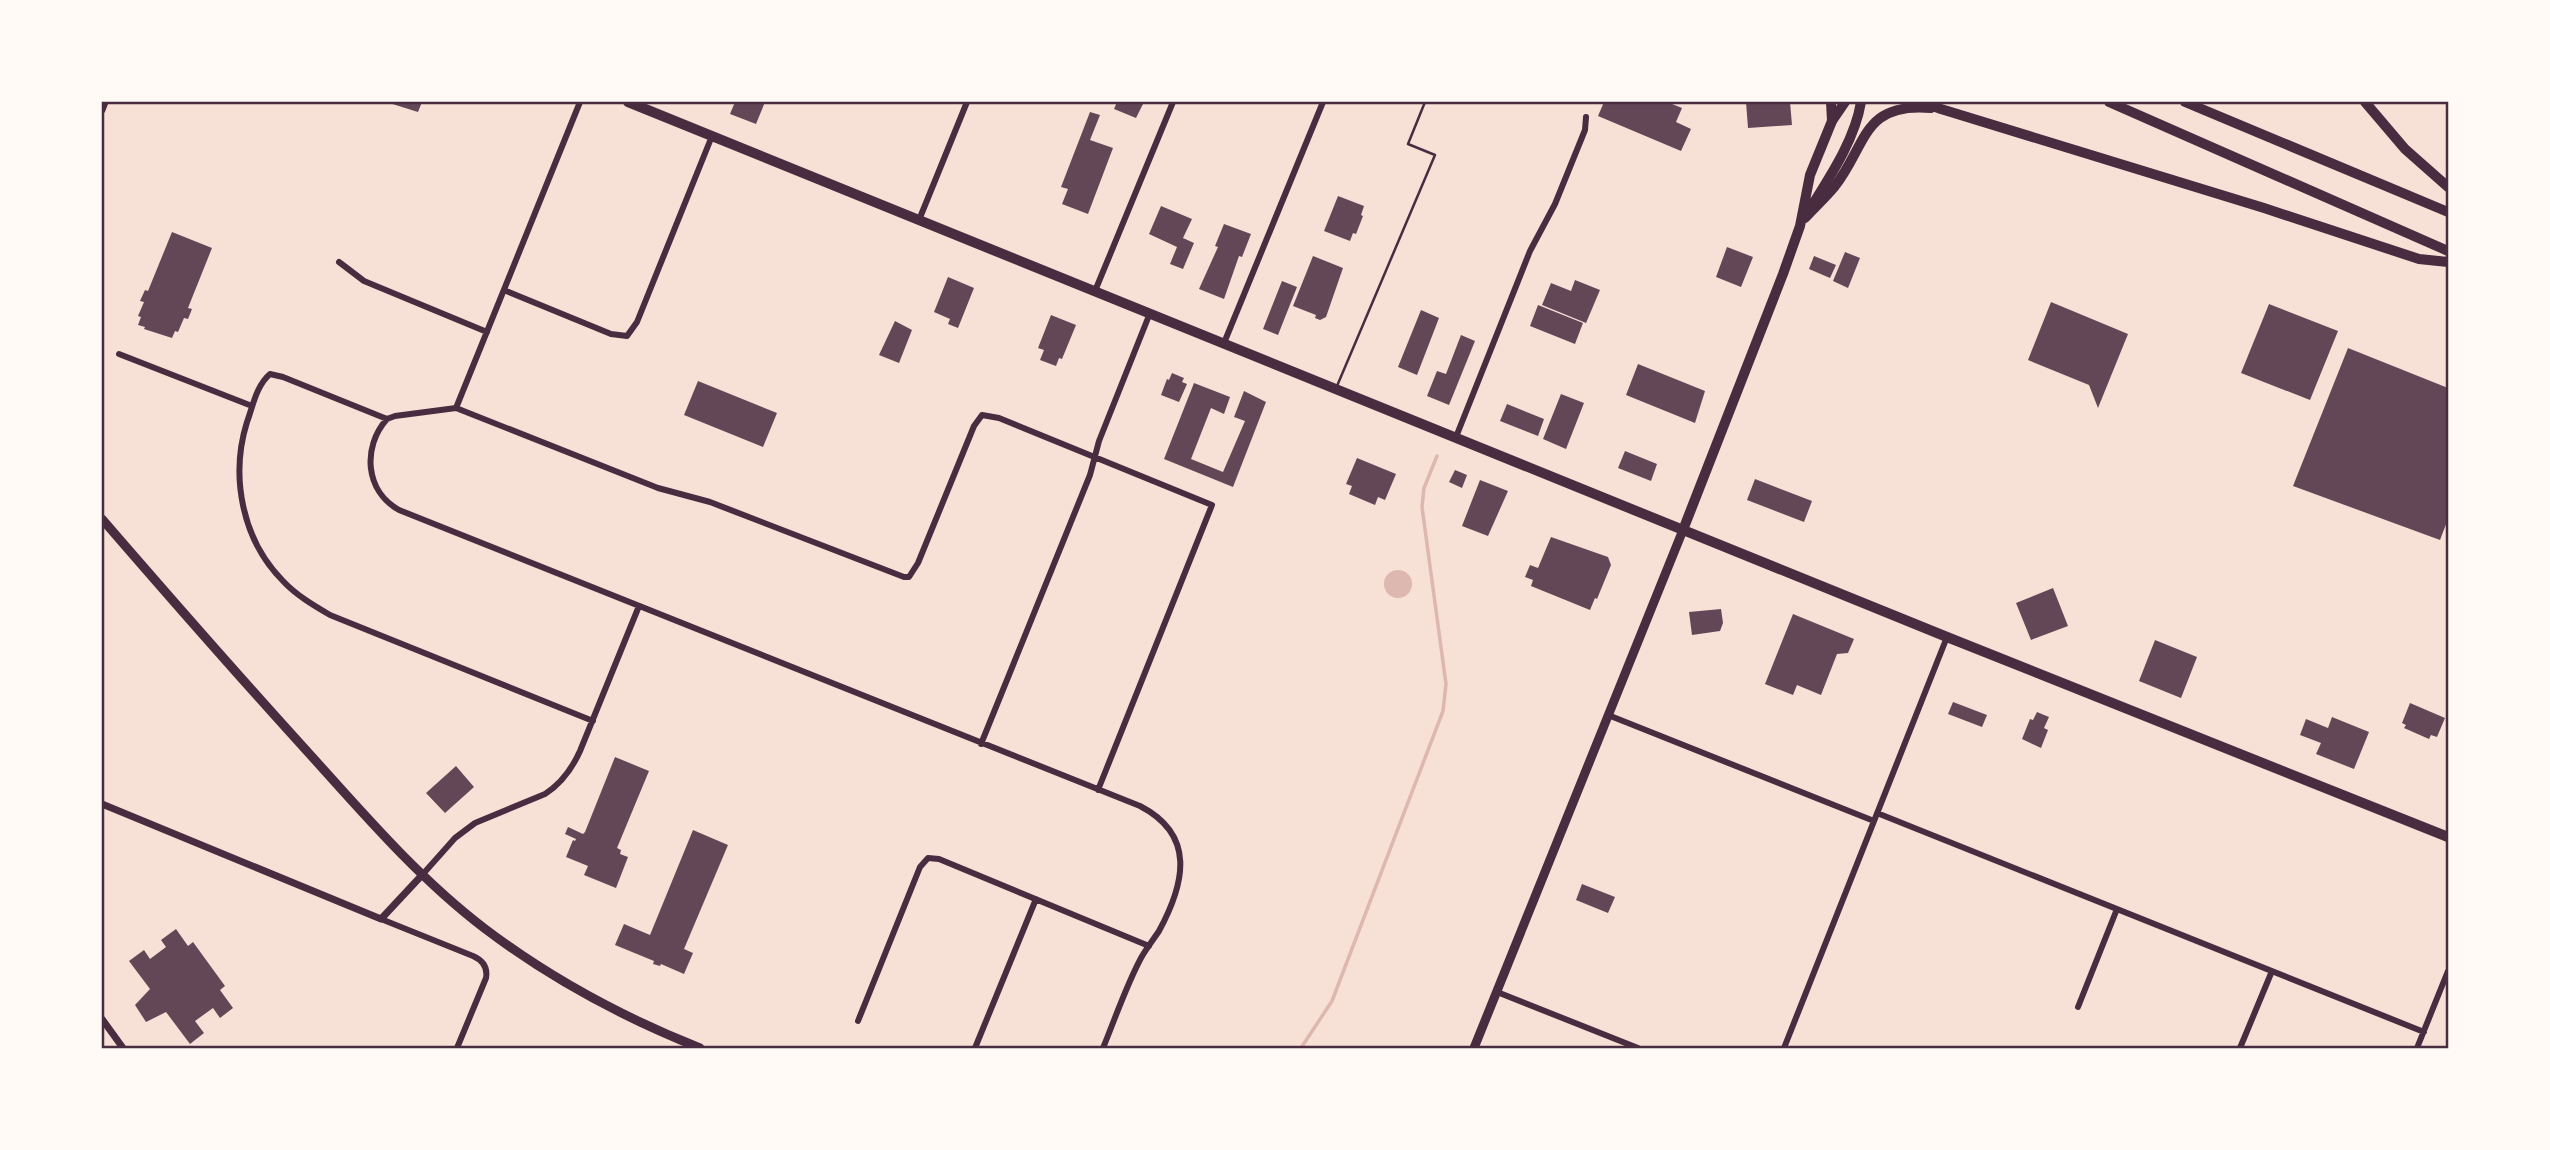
<svg xmlns="http://www.w3.org/2000/svg" width="2550" height="1150" viewBox="0 0 2550 1150" font-family="'Sofia Sans Condensed',sans-serif">
	<style>
		.water { fill: #dcb8b0 }
		.lines { fill: none; stroke-linecap: round; stroke-linejoin: round }
		.stream { stroke: #dcb8b0; stroke-width: 3.5 }
		.building { fill: #644757 }
		.service { stroke: #4a2c40; stroke-width: 2.5 }
		.minor { stroke: #4a2c40; stroke-width: 6 }
		.tertiary { stroke: #4a2c40; stroke-width: 7 }
		.secondary { stroke: #4a2c40; stroke-width: 9 }
		.primary { stroke: #4a2c40; stroke-width: 10 }
		.motorway { stroke: #4a2c40; stroke-width: 10 }
		.neatline { fill: none; stroke: #4a2c40; stroke-width: 2.5 }
	</style>
	<rect width="100%" height="100%" fill="#f7e1d7"/>
	<path class="water" d="M1384 584a14 14 0 1 1 28 0a14 14 0 1 1-28 0Z"/>
	<g class="lines">
		<path class="stream" d="M 1301,1048 L 1332,1001 L 1443,711 L 1446,684 L 1422,507 L 1424,488 L 1437,456"/>
	</g>
	<path class="building" d="M 386,102 L 422,102 L 418,112 Z
		M 735,102 L 765,102 L 756,124 L 730,114 Z
		M 1117,102 L 1144,102 L 1136,118 L 1114,109 Z
		M 1604,102 L 1667,102 L 1682,108 L 1676,122 L 1691,129 L 1681,151 L 1598,116 Z
		M 1746,102 L 1790,102 L 1792,125 L 1748,128 Z
		M 1090,112 L 1100,115 L 1090,140 L 1113,148 L 1088,214 L 1062,204 L 1068,189 L 1061,187 Z
		M 1338,196 L 1364,206 L 1361,215 L 1363,216 L 1356,234 L 1353,233 L 1350,241 L 1324,231 Z
		M 1161,206 L 1192,219 L 1183,238 L 1194,243 L 1183,269 L 1170,264 L 1177,247 L 1149,234 Z
		M 1224,224 L 1251,234 L 1242,257 L 1239,256 L 1224,299 L 1199,289 L 1218,247 L 1215,246 Z
		M 172,232 L 212,248 L 188,308 L 192,309 L 188,319 L 184,318 L 178,332 L 175,331 L 172,338 L 144,329 L 145,327 L 138,325 L 141,317 L 138,316 L 144,302 L 140,301 L 145,290 L 148,291 Z
		M 1727,247 L 1753,257 L 1741,287 L 1716,277 Z
		M 1845,252 L 1860,258 L 1848,288 L 1833,281 Z
		M 1313,256 L 1343,268 L 1326,317 L 1320,320 L 1315,318 L 1316,315 L 1293,306 Z
		M 1814,256 L 1836,265 L 1830,278 L 1809,269 Z
		M 948,277 L 974,288 L 958,328 L 948,324 L 950,319 L 934,312 Z
		M 1575,280 L 1600,290 L 1586,323 L 1542,305 L 1551,283 L 1571,291 Z
		M 1282,281 L 1297,287 L 1278,335 L 1263,329 Z
		M 2051,302 L 2128,334 L 2098,408 L 2089,385 L 2028,360 Z
		M 2269,304 L 2338,331 L 2310,400 L 2241,373 Z
		M 1538,305 L 1583,323 L 1575,344 L 1530,326 Z
		M 1421,310 L 1439,318 L 1417,375 L 1398,367 Z
		M 1051,315 L 1076,325 L 1062,359 L 1059,358 L 1056,366 L 1040,360 L 1044,350 L 1038,348 Z
		M 895,321 L 912,330 L 899,363 L 879,355 Z
		M 1461,335 L 1475,341 L 1449,405 L 1427,396 L 1437,371 L 1446,374 Z
		M 2348,348 L 2448,388 L 2448,519 L 2440,540 L 2293,486 Z
		M 1638,364 L 1705,391 L 1695,423 L 1626,395 Z
		M 1172,373 L 1184,378 L 1182,382 L 1187,384 L 1179,402 L 1161,395 L 1167,379 L 1169,380 Z
		M 698,381 L 777,413 L 763,447 L 684,415 Z
		M 1194,383 L 1230,397 L 1224,414 L 1211,408 L 1191,459 L 1223,472 L 1245,421 L 1234,417 L 1244,391 L 1266,402 L 1233,487 L 1164,459 Z
		M 1561,394 L 1584,403 L 1566,449 L 1543,439 Z
		M 1507,404 L 1544,419 L 1538,436 L 1500,421 Z
		M 1625,451 L 1657,464 L 1651,481 L 1618,468 Z
		M 1357,458 L 1396,474 L 1385,500 L 1378,497 L 1375,505 L 1349,494 L 1352,486 L 1346,484 Z
		M 1455,470 L 1467,475 L 1462,488 L 1449,482 Z
		M 1755,479 L 1812,501 L 1804,522 L 1747,500 Z
		M 1480,480 L 1508,491 L 1488,536 L 1462,526 Z
		M 1551,537 L 1608,557 L 1611,565 L 1597,599 L 1595,598 L 1590,610 L 1531,586 L 1533,580 L 1525,577 L 1530,565 L 1538,568 Z
		M 2053,588 L 2068,626 L 2031,640 L 2016,603 Z
		M 1721,609 L 1723,623 L 1720,631 L 1692,635 L 1689,612 Z
		M 1793,614 L 1854,639 L 1848,653 L 1837,654 L 1821,695 L 1797,685 L 1793,695 L 1765,684 Z
		M 2155,640 L 2197,657 L 2181,698 L 2139,681 Z
		M 1953,702 L 1987,715 L 1982,727 L 1948,714 Z
		M 2410,703 L 2445,718 L 2437,737 L 2431,735 L 2429,739 L 2404,728 L 2406,725 L 2402,723 Z
		M 2037,712 L 2049,717 L 2044,728 L 2048,730 L 2041,748 L 2022,739 L 2030,719 L 2033,720 Z
		M 2332,717 L 2369,732 L 2354,769 L 2316,754 L 2321,743 L 2300,735 L 2306,719 L 2328,728 Z
		M 615,757 L 649,771 L 617,848 L 621,850 L 620,854 L 628,857 L 616,888 L 584,875 L 588,866 L 566,857 L 573,840 L 575,841 L 576,839 L 565,834 L 568,827 L 583,834 L 585,832 Z
		M 456,766 L 474,787 L 445,813 L 426,793 Z
		M 693,830 L 728,845 L 684,949 L 693,953 L 684,974 L 661,964 L 660,966 L 653,964 L 654,961 L 615,945 L 624,924 L 650,935 Z
		M 1582,884 L 1615,897 L 1608,913 L 1576,900 Z
		M 176,929 L 188,946 L 193,942 L 225,986 L 220,990 L 233,1008 L 220,1018 L 213,1008 L 195,1021 L 204,1033 L 190,1044 L 166,1012 L 146,1022 L 135,1005 L 150,989 L 129,961 L 144,950 L 150,959 L 166,947 L 161,940 Z"/>
	<g class="lines">
		<path class="service" d="M 1337,386 L 1435,155 L 1408,144 L 1425,102"/>
		<path class="minor" d="M 919,220 L 967,102
			M 339,262 L 364,281 L 487,332
			M 504,290 L 611,334 L 627,336 L 637,322 L 712,136
			M 1095,291 L 1173,102
			M 1224,343 L 1323,102
			M 119,354 L 252,406
			M 456,408 L 580,102
			M 387,419 C 362,447 365,491 399,510 L 1140,806 C 1196,835 1185,883 1159,931 C 1153,940 1146,949 1141,958 C 1126,986 1115,1019 1103,1048
			M 1456,437 L 1530,251 L 1555,204 L 1585,130 L 1586,117
			M 1608,715 L 1874,821
			M 593,721 L 330,615 C 313,605 296,595 283,581 C 242,540 230,476 247,422 C 253,406 256,386 270,374 L 283,377 L 387,419 L 395,416 L 456,408 L 658,488 L 710,502 L 904,577 L 909,577 L 918,563 L 974,426 L 982,415 L 999,418 L 1212,505 L 1098,790
			M 981,744 L 1090,475 L 1099,441 L 1150,313
			M 1877,813 L 2424,1032
			M 423,874 L 455,838 L 475,823 L 545,794 C 562,783 572,769 580,751 L 639,606
			M 381,919 L 473,956 C 482,960 488,967 486,978 L 457,1048
			M 1497,992 L 1638,1048
			M 2078,1007 L 2117,909
			M 858,1021 L 920,867 L 928,858 L 939,859 L 1149,946
			M 975,1048 L 1036,899
			M 1784,1048 L 1947,637
			M 2240,1048 L 2272,971
			M 2417,1048 L 2448,971"/>
		<path class="tertiary" d="M 102,110 L 105,102
			M 102,804 L 381,919 L 423,874
			M 102,1019 L 123,1048"/>
		<path class="secondary" d="M 102,519 C 172,600 243,681 315,760 C 368,819 421,880 484,928 C 551,979 622,1017 700,1048
			M 1474,1048 L 1683,530"/>
		<path class="primary" d="M 628,102 L 1947,637 L 2448,837
			M 1811,207 C 1831,175 1855,139 1861,102
			M 1683,530 L 1783,274 L 1800,226 L 1810,175 L 1832,121 L 1845,102"/>
		<path class="motorway" d="M 1831,102 L 1832,121
			M 1922,102 L 1941,109 L 2264,208 L 2419,259 L 2448,262
			M 2109,102 L 2448,251
			M 2185,102 L 2448,212
			M 2365,102 L 2405,149 L 2448,187
			M 1805,218 C 1815,207 1826,197 1835,186 C 1867,145 1862,102 1931,108"/>
	</g>
	<rect width="2550" height="1150" fill="none" stroke="#fffaf5" stroke-width="206"/>
	<rect x="103" y="103" width="2344" height="944" class="neatline"/>
</svg>
